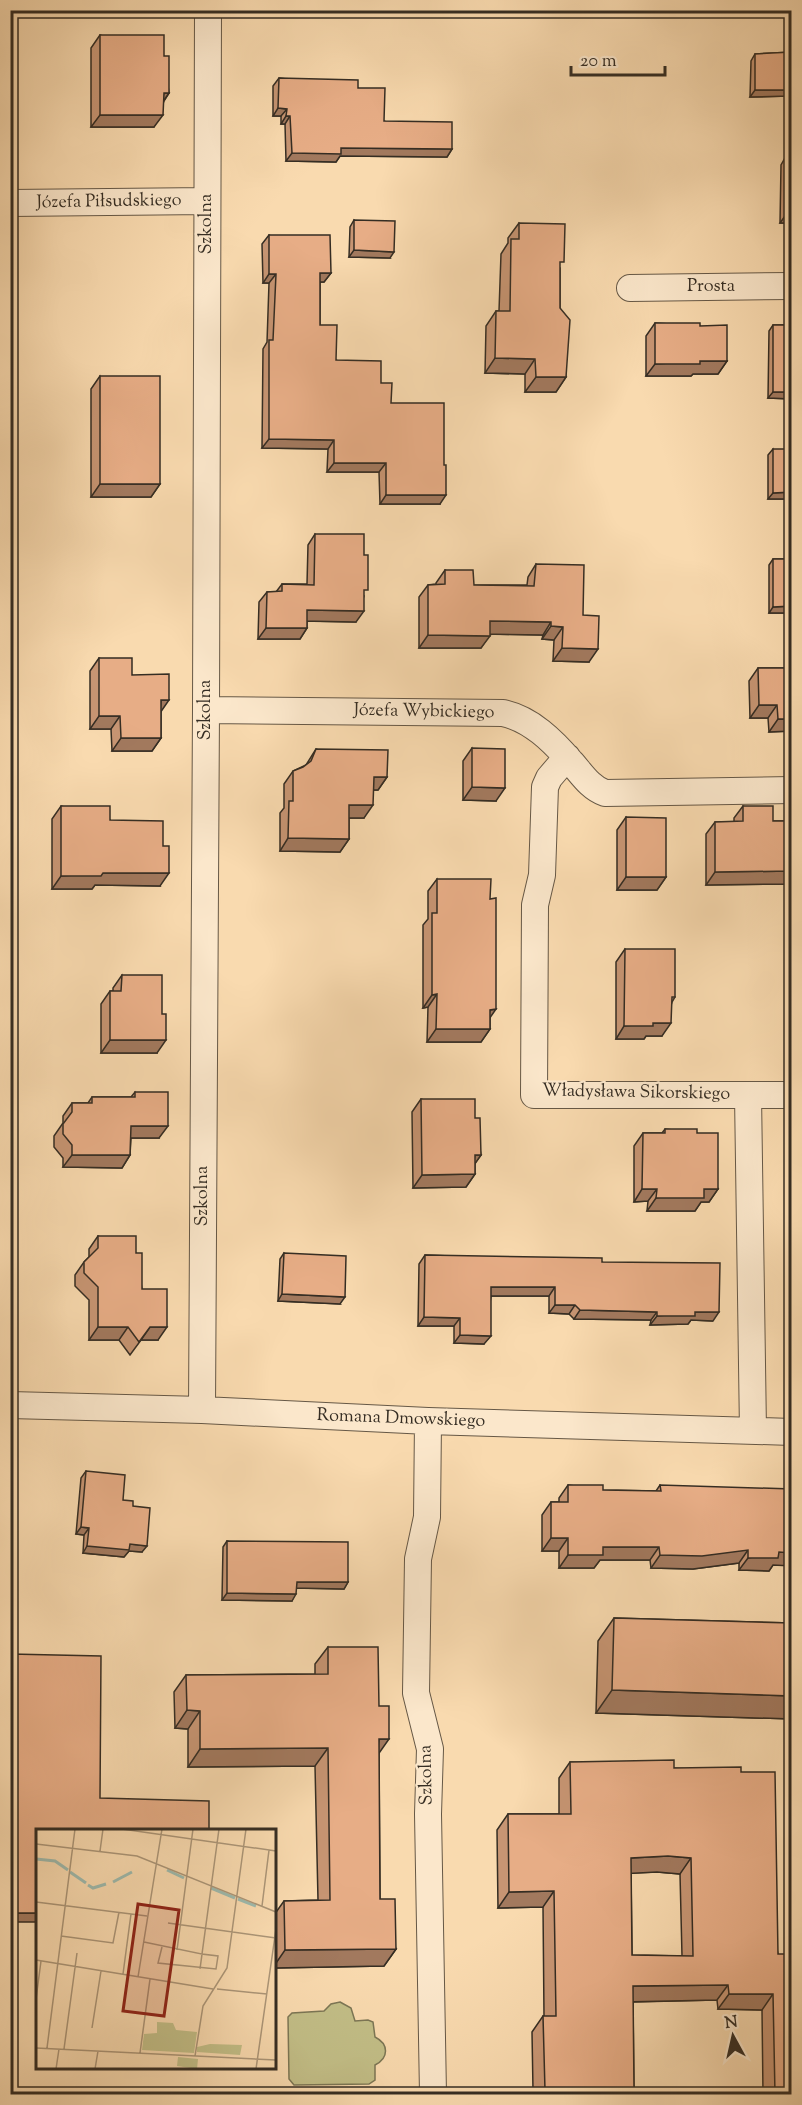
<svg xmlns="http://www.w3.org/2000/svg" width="802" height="2105" viewBox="0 0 802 2105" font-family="'Sorts Mill Goudy',serif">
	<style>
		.green { fill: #c2be87; stroke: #7c7655; stroke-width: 1.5 }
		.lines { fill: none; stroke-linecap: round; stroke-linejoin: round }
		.minor-casing { stroke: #665846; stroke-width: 28 }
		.minor { stroke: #fbe7cb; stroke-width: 26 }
		.wall { fill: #c79573; stroke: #352d23; stroke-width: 1.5; fill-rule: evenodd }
		.shaded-wall { fill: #a2795e; stroke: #352d23; stroke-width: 1.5 }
		.building { fill: #e7ad86; stroke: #352d23; stroke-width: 1.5; fill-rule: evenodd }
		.labels { text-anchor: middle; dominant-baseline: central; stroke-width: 4.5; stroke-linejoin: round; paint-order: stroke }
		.street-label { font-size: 18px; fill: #352d23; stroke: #fbe7cb }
		.inset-river { fill: none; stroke: #9ebaad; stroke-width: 3 }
		.inset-road { fill: none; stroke: #ab9577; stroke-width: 1.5 }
		.view { fill: #8f2418; fill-opacity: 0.15; stroke: #8f2418; stroke-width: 3 }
		.inset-edge { fill: none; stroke: #352d23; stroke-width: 3 }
	</style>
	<rect width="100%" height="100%" fill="#f9daaf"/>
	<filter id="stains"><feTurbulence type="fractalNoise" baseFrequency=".00333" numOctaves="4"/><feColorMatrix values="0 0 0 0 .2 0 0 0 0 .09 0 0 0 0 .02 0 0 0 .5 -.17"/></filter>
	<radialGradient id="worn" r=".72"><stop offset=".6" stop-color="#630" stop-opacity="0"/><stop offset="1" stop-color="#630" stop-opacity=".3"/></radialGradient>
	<path class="green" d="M 340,2002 L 351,2008 L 355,2021 L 368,2020 L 373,2022 L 375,2037 C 389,2044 389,2058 375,2065 L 375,2080 L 369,2084 L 294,2085 L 289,2079 L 288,2017 L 292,2013 L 324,2011 L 331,2004 Z"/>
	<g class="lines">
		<g class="minor-casing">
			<path id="minor" d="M 10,203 L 207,201
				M 630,288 L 792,286
				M 206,710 L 503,713 C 531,719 553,741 571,762 C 581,773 590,788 605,793 L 792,790
				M 567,757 L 549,778 L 545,787 L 542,875 L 535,905 L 534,1095 L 792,1095
				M 748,1095 L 753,1431
				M 10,1405 L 202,1410 L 428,1421 L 792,1432
				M 202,1410 L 206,710 L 208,10
				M 428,1421 L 427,1517 L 418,1559 L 416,1693 L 430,1749 L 428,1814 L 433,2094"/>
		</g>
		<use href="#minor" class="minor"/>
	</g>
	<path class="wall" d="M 100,35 L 164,56 L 169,93 L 164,101 L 154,127 L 91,127 L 91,48 Z
		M 792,52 L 792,94 L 790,96 L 750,97 L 751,61 L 755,54 Z
		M 279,78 L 358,88 L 384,121 L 452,149 L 447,157 L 340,156 L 336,162 L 286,161 L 285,124 L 281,124 L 281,116 L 273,116 L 273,86 Z
		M 785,158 L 792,223 L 780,223 L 781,165 Z
		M 354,220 L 390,258 L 349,257 L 350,227 Z
		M 519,223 L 560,268 L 560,308 L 566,377 L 556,392 L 525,392 L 525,374 L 485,373 L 486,326 L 496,311 L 499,311 L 501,254 L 508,243 L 508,238 Z
		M 269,235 L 331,273 L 324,282 L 320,282 L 320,325 L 336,360 L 381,383 L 440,504 L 380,504 L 379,472 L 327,472 L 328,449 L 262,448 L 263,349 L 267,342 L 269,283 L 263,283 L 262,244 Z
		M 655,323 L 700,326 L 727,361 L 718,374 L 693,374 L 691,376 L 646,376 L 646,336 Z
		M 773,325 L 792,325 L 792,399 L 768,398 L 769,331 Z
		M 100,376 L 160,484 L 151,497 L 91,497 L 91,389 Z
		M 773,449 L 792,499 L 768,499 L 768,455 Z
		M 315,534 L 364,596 L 356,622 L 307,621 L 307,628 L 300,639 L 258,639 L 259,602 L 267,592 L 276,592 L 282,584 L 307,584 L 308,545 Z
		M 773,559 L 792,559 L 792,613 L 769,613 L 769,565 Z
		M 536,564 L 583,615 L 589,662 L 553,661 L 554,640 L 542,639 L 543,635 L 490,634 L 481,648 L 419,648 L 419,597 L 428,585 L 436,584 L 436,583 L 445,570 L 474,585 L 527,585 L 528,577 Z
		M 99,658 L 132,675 L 161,712 L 161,738 L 152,751 L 112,751 L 111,729 L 90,729 L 90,671 Z
		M 758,668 L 792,668 L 792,731 L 769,732 L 768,718 L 750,718 L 749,681 Z
		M 472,748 L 496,801 L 463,800 L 463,761 Z
		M 316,749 L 387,777 L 378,790 L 373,790 L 364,818 L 349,818 L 349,839 L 340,852 L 280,851 L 280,813 L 284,808 L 284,784 L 293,771 L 306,765 Z
		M 61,806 L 110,820 L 160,886 L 95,885 L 92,889 L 52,889 L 52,819 Z
		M 743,806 L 773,821 L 792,821 L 792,884 L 706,885 L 706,834 L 715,822 L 734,822 L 734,818 Z
		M 626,817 L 666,877 L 657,890 L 617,890 L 617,830 Z
		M 437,879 L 490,1017 L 490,1029 L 481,1042 L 427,1042 L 428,1007 L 423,1008 L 423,925 L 428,919 L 428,891 Z
		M 625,949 L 675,997 L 672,1002 L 662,1036 L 646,1036 L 644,1039 L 616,1039 L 616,962 Z
		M 122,975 L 157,1053 L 101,1053 L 101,1004 L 110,991 L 113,991 L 113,988 Z
		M 135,1092 L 159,1138 L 131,1138 L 130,1155 L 122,1168 L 63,1167 L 63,1158 L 54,1147 L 54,1136 L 63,1123 L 63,1116 L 72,1103 L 88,1103 L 92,1097 L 131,1097 Z
		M 421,1099 L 475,1118 L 481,1155 L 475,1163 L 475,1174 L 466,1187 L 413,1188 L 412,1112 Z
		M 665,1129 L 697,1133 L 718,1189 L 709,1202 L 701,1202 L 695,1211 L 647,1211 L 648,1201 L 634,1202 L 634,1146 L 643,1133 L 662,1133 Z
		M 98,1236 L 136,1253 L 142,1289 L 158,1340 L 141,1340 L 130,1355 L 119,1340 L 89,1340 L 89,1300 L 75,1286 L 75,1275 L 84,1262 L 89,1257 L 89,1249 Z
		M 284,1253 L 340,1304 L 278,1301 L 280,1259 Z
		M 425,1255 L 602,1262 L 713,1321 L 691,1320 L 688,1324 L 650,1325 L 651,1320 L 574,1319 L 569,1314 L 549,1313 L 549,1296 L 491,1296 L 484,1344 L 454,1343 L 454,1326 L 418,1326 L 419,1264 Z
		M 86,1471 L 123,1500 L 133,1506 L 142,1552 L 129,1551 L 124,1557 L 83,1553 L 84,1535 L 76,1534 L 81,1478 Z
		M 568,1485 L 603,1490 L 656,1491 L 660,1485 L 773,1565 L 769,1571 L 739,1570 L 739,1563 L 693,1569 L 651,1568 L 650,1560 L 600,1560 L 594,1568 L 559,1568 L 559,1551 L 542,1551 L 542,1515 L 551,1502 L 559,1502 L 559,1498 Z
		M 227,1541 L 348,1582 L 344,1589 L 296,1588 L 292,1601 L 222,1600 L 223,1547 Z
		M 614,1618 L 792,1623 L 792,1719 L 596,1713 L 598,1641 Z
		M 328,1647 L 379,1753 L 380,1899 L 396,1949 L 384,1966 L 274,1968 L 274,1915 L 284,1901 L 318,1900 L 315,1766 L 188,1767 L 188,1729 L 175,1728 L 174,1692 L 186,1675 L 315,1674 L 315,1664 Z
		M 570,1762 L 741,1772 L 778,1954 L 792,2094 L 763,2094 L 762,2010 L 718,2009 L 717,2000 L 633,2002 L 634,2090 L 639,2094 L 502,2094 L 505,2091 L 533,2090 L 532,2032 L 543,2016 L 544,2016 L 543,1907 L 498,1908 L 497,1830 L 508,1814 L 559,1814 L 559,1778 ZM 657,1872 L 680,1874 L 682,1956 L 632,1955 L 631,1873 Z"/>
	<path class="shaded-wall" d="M 264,10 L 311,10 L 307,16 L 261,15 Z
		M 755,90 L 792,90 L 792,94 L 790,96 L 750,97 Z
		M 164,93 L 169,93 L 160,106 Z
		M 278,108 L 287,109 L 281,116 L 273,116 Z
		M 100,115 L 163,115 L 154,127 L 91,127 Z
		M 286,116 L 290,116 L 285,124 L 281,124 Z
		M 341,148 L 452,149 L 447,157 L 340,156 L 336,162 L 286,161 L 292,153 Z
		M 785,216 L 792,216 L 792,223 L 780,223 Z
		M 354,250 L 394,252 L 390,258 L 349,257 Z
		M 320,273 L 331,273 L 324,282 L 314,282 Z
		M 269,274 L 276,274 L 269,283 L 263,283 Z
		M 495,358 L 535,359 L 525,374 L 485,373 Z
		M 700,361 L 727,361 L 718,374 L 693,374 L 691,376 L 646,376 L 655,364 Z
		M 536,377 L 566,377 L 556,392 L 525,392 Z
		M 773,392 L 792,392 L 792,399 L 768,398 Z
		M 269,439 L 334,440 L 328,449 L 262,448 Z
		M 334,463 L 386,463 L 379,472 L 327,472 Z
		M 100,484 L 160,484 L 151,497 L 91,497 Z
		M 792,492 L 792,499 L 768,499 L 773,493 Z
		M 386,495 L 446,495 L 440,504 L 380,504 Z
		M 792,606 L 792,613 L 769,613 L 773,607 Z
		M 307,610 L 364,611 L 356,622 L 300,621 Z
		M 490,621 L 551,622 L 543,635 L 481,634 Z
		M 551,626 L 563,627 L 554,640 L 542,639 Z
		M 266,628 L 307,628 L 300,639 L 258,639 Z
		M 428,635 L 490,636 L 481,648 L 419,648 Z
		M 562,648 L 598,649 L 589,662 L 553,661 Z
		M 161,700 L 169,700 L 160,713 Z
		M 759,705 L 777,705 L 768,718 L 750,718 Z
		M 99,716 L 120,716 L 111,729 L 90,729 Z
		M 778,719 L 792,719 L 792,731 L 769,732 Z
		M 121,738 L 161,738 L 152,751 L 112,751 Z
		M 374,777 L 387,777 L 378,790 L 365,790 Z
		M 472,787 L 505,788 L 496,801 L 463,800 Z
		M 349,805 L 373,805 L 364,818 L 340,818 Z
		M 288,838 L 349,839 L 340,852 L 280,851 Z
		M 792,871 L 792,884 L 706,885 L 715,872 Z
		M 103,873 L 169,873 L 160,886 L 95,885 L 92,889 L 52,889 L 61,876 Z
		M 626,877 L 666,877 L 657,890 L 617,890 Z
		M 437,994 L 428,1007 L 423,1008 L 432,995 Z
		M 496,1009 L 487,1022 L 490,1010 Z
		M 653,1023 L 671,1023 L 662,1036 L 646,1036 L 644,1039 L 616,1039 L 624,1026 Z
		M 436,1029 L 490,1029 L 481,1042 L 427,1042 Z
		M 110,1040 L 166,1040 L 157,1053 L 101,1053 Z
		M 131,1126 L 168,1126 L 159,1138 L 122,1138 Z
		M 72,1155 L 130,1155 L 122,1168 L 63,1167 Z
		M 475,1155 L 481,1155 L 472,1168 Z
		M 475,1174 L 466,1187 L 413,1188 L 422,1175 Z
		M 642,1189 L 657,1189 L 648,1201 L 634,1202 Z
		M 704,1189 L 718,1189 L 709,1202 L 701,1202 L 695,1211 L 647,1211 L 656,1198 Z
		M 491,1287 L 555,1287 L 549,1296 L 485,1296 Z
		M 282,1294 L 345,1297 L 340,1304 L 278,1301 Z
		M 555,1305 L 575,1305 L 569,1314 L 549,1313 Z
		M 580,1310 L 657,1312 L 651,1320 L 574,1319 Z
		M 695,1312 L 719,1312 L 713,1321 L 691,1320 L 688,1324 L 650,1325 L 657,1316 Z
		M 424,1317 L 460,1318 L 454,1326 L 418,1326 Z
		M 98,1327 L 128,1327 L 119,1340 L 89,1340 Z
		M 150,1327 L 167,1327 L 158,1340 L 141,1340 Z
		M 460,1335 L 491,1336 L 484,1344 L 454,1343 Z
		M 81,1527 L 89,1528 L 84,1535 L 76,1534 Z
		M 551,1538 L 568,1538 L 559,1551 L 542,1551 Z
		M 130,1544 L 147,1546 L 142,1552 L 129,1551 L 124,1557 L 83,1553 L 87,1546 Z
		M 603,1547 L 659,1547 L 650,1560 L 600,1560 L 594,1568 L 559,1568 L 568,1555 Z
		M 748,1550 L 739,1563 L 693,1569 L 651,1568 L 660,1555 Z
		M 779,1552 L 792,1553 L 792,1566 L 773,1565 L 769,1571 L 739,1570 L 748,1558 Z
		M 297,1582 L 348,1582 L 344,1589 L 292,1588 Z
		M 227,1593 L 296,1594 L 292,1601 L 222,1600 Z
		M 612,1690 L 792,1696 L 792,1719 L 596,1713 Z
		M 187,1710 L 200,1711 L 188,1729 L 175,1728 Z
		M 379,1739 L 389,1739 L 377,1756 Z
		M 328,1748 L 315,1766 L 188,1767 L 200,1749 Z
		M 668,1856 L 691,1858 L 680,1874 L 657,1872 L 620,1874 L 631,1858 Z
		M 554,1891 L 543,1907 L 498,1908 L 509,1892 Z
		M 10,1913 L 38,1913 L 38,1922 L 10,1922 Z
		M 396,1949 L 384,1966 L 274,1968 L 274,1966 L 285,1950 Z
		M 728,1985 L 717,2000 L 622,2002 L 633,1986 Z
		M 729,1994 L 773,1994 L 762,2010 L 718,2009 Z"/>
	<path class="building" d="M 100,35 L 164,35 L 164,56 L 169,56 L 169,93 L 164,93 L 163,115 L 100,115 Z
		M 792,52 L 792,90 L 755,90 L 755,54 Z
		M 279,78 L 358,80 L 358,88 L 385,88 L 384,121 L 452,122 L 452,149 L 341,148 L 341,154 L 292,153 L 290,116 L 286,116 L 287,109 L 278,108 Z
		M 785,158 L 792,158 L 792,216 L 785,216 Z
		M 354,220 L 395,221 L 394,252 L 354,250 Z
		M 519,223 L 565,224 L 564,262 L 560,262 L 560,308 L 570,320 L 566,377 L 536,377 L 535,359 L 495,358 L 496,311 L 510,311 L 511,239 L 519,239 Z
		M 269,235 L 330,235 L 331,273 L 320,273 L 320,325 L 337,325 L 336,360 L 381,361 L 381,383 L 392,383 L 391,403 L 444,403 L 444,465 L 446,465 L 446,495 L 386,495 L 386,463 L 334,463 L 334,440 L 269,439 L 269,340 L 273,340 L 276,274 L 269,274 Z
		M 655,323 L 700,323 L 700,326 L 727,325 L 727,361 L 700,361 L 700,364 L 655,364 Z
		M 773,325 L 792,325 L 792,392 L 773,392 Z
		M 100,376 L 160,376 L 160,484 L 100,484 Z
		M 773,449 L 792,449 L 792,492 L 773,493 Z
		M 315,534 L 364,534 L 364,555 L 368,555 L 368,590 L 364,590 L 364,611 L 307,610 L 307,628 L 266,628 L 267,592 L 282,591 L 282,584 L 314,585 Z
		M 773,559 L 792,559 L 792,606 L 773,607 Z
		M 536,564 L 584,565 L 583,615 L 599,616 L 598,649 L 562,648 L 563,627 L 551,626 L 551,622 L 490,621 L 490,636 L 428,635 L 428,585 L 445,584 L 445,570 L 473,570 L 474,585 L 534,586 Z
		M 99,658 L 132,658 L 132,675 L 169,674 L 169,700 L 161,700 L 161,738 L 121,738 L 120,716 L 99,716 Z
		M 758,668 L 792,668 L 792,719 L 778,719 L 777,705 L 759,705 Z
		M 472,748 L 505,749 L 505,788 L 472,787 Z
		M 316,749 L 388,750 L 387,777 L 374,777 L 373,805 L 349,805 L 349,839 L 288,838 L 289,801 L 293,801 L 293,771 L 303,767 L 311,761 Z
		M 61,806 L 110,806 L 110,820 L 163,821 L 163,846 L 169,846 L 169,873 L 103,873 L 101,876 L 61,876 Z
		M 743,806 L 773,806 L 773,821 L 792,821 L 792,871 L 715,872 L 715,822 L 743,821 Z
		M 626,817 L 666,818 L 666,877 L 626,877 Z
		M 437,879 L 491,879 L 490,899 L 496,898 L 496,1009 L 490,1010 L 490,1029 L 436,1029 L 437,994 L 432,995 L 432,913 L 437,913 Z
		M 625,949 L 675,949 L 675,997 L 672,997 L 671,1023 L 653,1023 L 653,1026 L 624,1026 Z
		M 122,975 L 162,975 L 162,1014 L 166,1014 L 166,1040 L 110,1040 L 110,991 L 121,991 Z
		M 135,1092 L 168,1092 L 168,1126 L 131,1126 L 130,1155 L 72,1155 L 72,1145 L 63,1134 L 63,1124 L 72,1112 L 72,1103 L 92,1103 L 92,1097 L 135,1097 Z
		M 421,1099 L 475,1099 L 475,1118 L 480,1118 L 481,1155 L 475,1155 L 475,1174 L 422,1175 Z
		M 665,1129 L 697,1129 L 697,1133 L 718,1133 L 718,1189 L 704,1189 L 704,1198 L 656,1198 L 657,1189 L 642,1189 L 643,1133 L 665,1133 Z
		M 98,1236 L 136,1236 L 136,1253 L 142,1253 L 142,1289 L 167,1289 L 167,1327 L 150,1327 L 139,1342 L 128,1327 L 98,1327 L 98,1287 L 84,1273 L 84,1262 L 98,1248 Z
		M 284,1253 L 346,1256 L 345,1297 L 282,1294 Z
		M 425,1255 L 602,1258 L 602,1262 L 720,1263 L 719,1312 L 695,1312 L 695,1316 L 657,1316 L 657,1312 L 580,1310 L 575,1305 L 555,1305 L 555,1287 L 491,1287 L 491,1336 L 460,1335 L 460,1318 L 424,1317 Z
		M 86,1471 L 125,1475 L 123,1500 L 133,1501 L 133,1506 L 150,1508 L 147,1546 L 130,1544 L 129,1550 L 87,1546 L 89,1528 L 81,1527 Z
		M 568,1485 L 603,1485 L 603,1490 L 661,1491 L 660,1485 L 792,1489 L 792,1553 L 779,1552 L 778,1558 L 748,1558 L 748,1550 L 702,1556 L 660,1555 L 659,1547 L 603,1547 L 603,1555 L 568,1555 L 568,1538 L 551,1538 L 551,1502 L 568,1502 Z
		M 227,1541 L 348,1542 L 348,1582 L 297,1582 L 296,1594 L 227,1593 Z
		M 614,1618 L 792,1623 L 792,1696 L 612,1690 Z
		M 328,1647 L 378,1647 L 379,1706 L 389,1706 L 389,1739 L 379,1739 L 380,1899 L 395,1899 L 396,1949 L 285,1950 L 284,1901 L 330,1900 L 328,1748 L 200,1749 L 200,1711 L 187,1710 L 186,1675 L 328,1674 Z
		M 10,1654 L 101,1656 L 100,1798 L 209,1801 L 209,1830 L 38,1830 L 38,1913 L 10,1913 Z
		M 674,1760 L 674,1768 L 741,1767 L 741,1772 L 775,1772 L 778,1954 L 792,1954 L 792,2094 L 775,2094 L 773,1994 L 729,1994 L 728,1985 L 633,1986 L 634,2090 L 639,2090 L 639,2094 L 505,2094 L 505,2091 L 545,2090 L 543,2016 L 556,2016 L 554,1891 L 509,1892 L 508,1814 L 571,1814 L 570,1762 ZM 668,1856 L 691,1858 L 693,1956 L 632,1955 L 631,1858 Z"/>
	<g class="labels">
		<g class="street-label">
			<text transform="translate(109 202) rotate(-1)">Józefa Piłsudskiego</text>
			<text transform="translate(207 224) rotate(-90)">Szkolna</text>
			<text x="711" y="287">Prosta</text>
			<text transform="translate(206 710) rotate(-90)">Szkolna</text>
			<text transform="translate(424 712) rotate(1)">Józefa Wybickiego</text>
			<text transform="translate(636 1093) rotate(1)">Władysława Sikorskiego</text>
			<text transform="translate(203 1196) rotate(-90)">Szkolna</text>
			<text transform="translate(401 1419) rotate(2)">Romana Dmowskiego</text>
			<text transform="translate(427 1775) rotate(-91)">Szkolna</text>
		</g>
	</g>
	<g transform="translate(36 1829)">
		<rect width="240" height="240" fill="#f9daaf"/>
		<path d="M 121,193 L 137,194 L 140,201 L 161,203 L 158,224 L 106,221 L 108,205 L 121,204 ZM 174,215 L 206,216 L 204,226 L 161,223 L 161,218 ZM 142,228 L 162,230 L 161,240 L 141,237 Z" fill="#c2be87"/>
		<path class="inset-river" d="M 0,30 L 19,32 L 32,41M 131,41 L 148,49M 34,43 L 50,54M 77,53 L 96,43M 52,56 L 57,59 L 70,55M 175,59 L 199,69M 202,70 L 220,77"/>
		<path class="inset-road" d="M 86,0 L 240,22M 0,15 L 101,27 L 240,83M 64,22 L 67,0M 0,73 L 111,87M 226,77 L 233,21M 132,94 L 240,109M 25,107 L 77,114 L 83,83M 108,113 L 166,125 L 164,140M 126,118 L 122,134 L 180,140 L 182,127 L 166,125 L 183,0M 141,121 L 157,0M 0,131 L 177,160M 87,145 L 95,85M 102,148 L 126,0M 181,160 L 231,165M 0,170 L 5,132M 56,199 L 65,142M 0,219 L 240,231M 11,219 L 39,0M 28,220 L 41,124M 104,224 L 114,150M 159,227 L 167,177 L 191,139 L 210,0M 20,240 L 23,220M 59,240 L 62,222M 220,240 L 240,100"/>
		<path class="view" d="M 102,75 L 143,81 L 128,187 L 87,182 Z"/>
		<rect width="240" height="240" class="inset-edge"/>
	</g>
	<rect width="802" height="2105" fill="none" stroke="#f9daaf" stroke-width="36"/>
	<rect x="12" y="12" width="778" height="2081" fill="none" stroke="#352d23" stroke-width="3"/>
	<rect x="18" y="18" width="766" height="2069" fill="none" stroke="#352d23" stroke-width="1.5"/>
	<g transform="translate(733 2036) rotate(352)" stroke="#fbe7cb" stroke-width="4.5" paint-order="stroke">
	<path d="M0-4.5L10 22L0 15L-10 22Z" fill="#352d23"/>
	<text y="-9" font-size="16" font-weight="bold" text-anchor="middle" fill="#352d23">N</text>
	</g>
	<path d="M571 66v9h94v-9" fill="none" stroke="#352d23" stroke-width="3"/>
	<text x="580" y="66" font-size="18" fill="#352d23" stroke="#fbe7cb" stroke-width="4.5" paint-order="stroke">20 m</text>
	<rect width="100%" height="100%" filter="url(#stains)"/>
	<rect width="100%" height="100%" fill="url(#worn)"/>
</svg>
